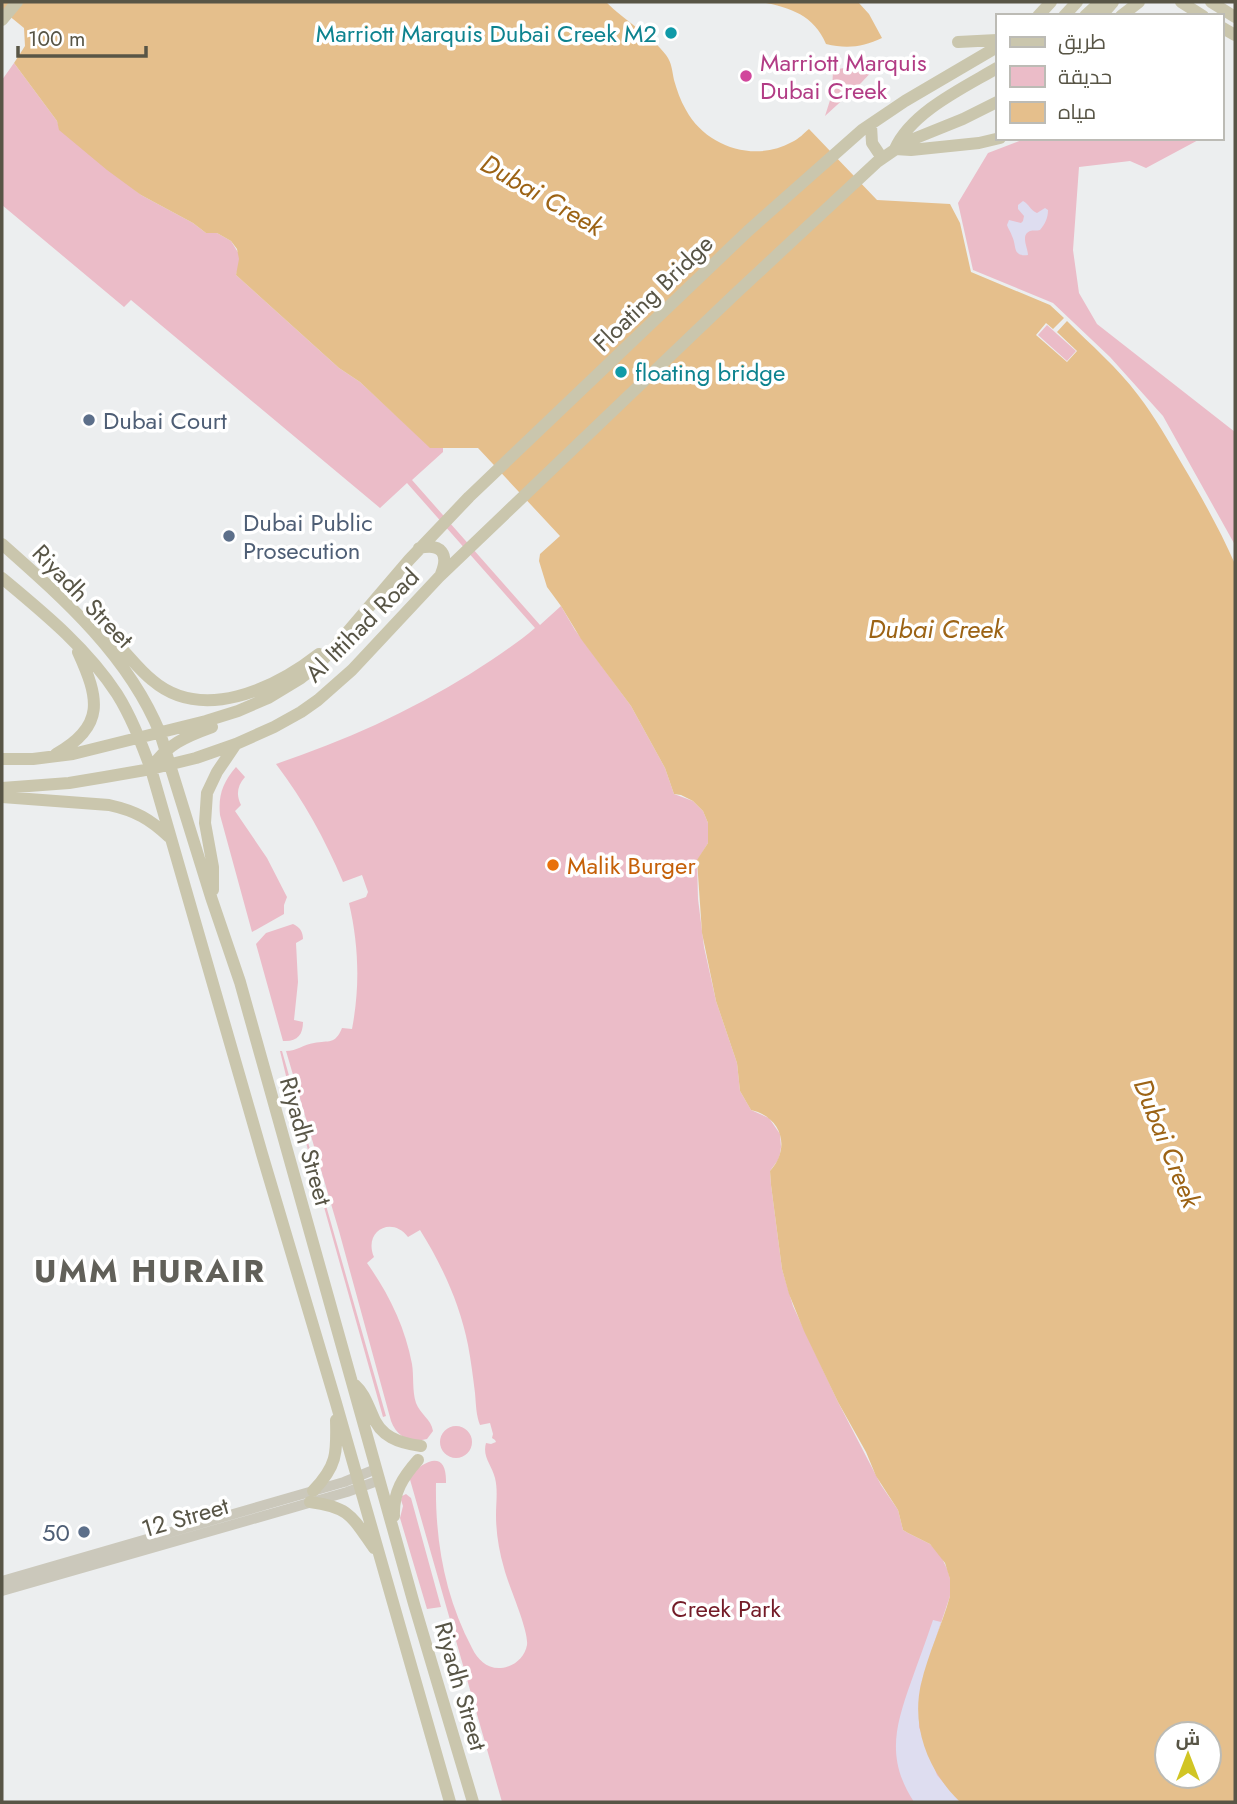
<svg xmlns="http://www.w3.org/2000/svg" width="1237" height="1804" viewBox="0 0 1237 1804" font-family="Jost,Cairo,sans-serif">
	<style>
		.green { fill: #ebbcc8 }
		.sand { fill: #deddf0 }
		.water { fill: #e5bf8c; fill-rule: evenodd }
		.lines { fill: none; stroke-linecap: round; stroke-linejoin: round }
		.minor { stroke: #cbc8bb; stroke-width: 10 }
		.major { stroke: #cac6ad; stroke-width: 12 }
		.culture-dot { fill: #0f9aa8; stroke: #fff; stroke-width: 2.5 }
		.hotel-dot { fill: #d1479c; stroke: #fff; stroke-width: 2.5 }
		.service-dot { fill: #5c6f8a; stroke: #fff; stroke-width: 2.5 }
		.food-dot { fill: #e8710a; stroke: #fff; stroke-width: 2.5 }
		.labels { text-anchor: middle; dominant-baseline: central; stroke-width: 7; stroke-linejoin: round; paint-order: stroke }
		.culture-label { font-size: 24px; fill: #0d838f; stroke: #fff; text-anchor: end }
		.hotel-label { font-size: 24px; fill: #b23c85; stroke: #fff; text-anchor: start }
		.street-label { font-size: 24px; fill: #585546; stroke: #fff }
		.service-label { font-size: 24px; fill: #4e5e75; stroke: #fff; text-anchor: start }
		.food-label { font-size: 24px; fill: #c56008; stroke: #fff; text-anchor: start }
		.park-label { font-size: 24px; fill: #741c28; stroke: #fff }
		.water-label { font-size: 26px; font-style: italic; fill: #9c6315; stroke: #fff }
		.district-label { font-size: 32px; font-weight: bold; letter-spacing: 2px; fill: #616059; stroke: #fff }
	</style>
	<rect width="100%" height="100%" fill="#eceeef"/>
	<path class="green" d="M 14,63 L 57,121 L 59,127 L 141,195 L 193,223 L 206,233 L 217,233 L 231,241 L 239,254 L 239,265 L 236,275 L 339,368 L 360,382 L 430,447 L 443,447 L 443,452 L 412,480 L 540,625 L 561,606 L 575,630 L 631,706 L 665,768 L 674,794 L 693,801 L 703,811 L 708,823 L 708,843 L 697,861 L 698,899 L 704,947 L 716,1001 L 737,1063 L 740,1091 L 751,1110 L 769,1118 L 780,1134 L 781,1147 L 780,1154 L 778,1160 L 770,1171 L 771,1185 L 782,1269 L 793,1306 L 838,1402 L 881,1485 L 898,1510 L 903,1530 L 908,1533 L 930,1544 L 941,1556 L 948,1571 L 950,1579 L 950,1596 L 921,1683 L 952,1795 L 960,1802 L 502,1802 L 409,1476 C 425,1460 447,1449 446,1483 L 436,1483 C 435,1541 445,1597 472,1648 C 478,1660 487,1669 501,1668 C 514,1667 525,1657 527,1645 C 529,1630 508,1585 504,1568 C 499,1551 496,1533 496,1515 C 496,1503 498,1490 495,1478 C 492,1465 482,1457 486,1443 L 491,1444 L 496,1442 L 495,1440 L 492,1438 L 493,1434 L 490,1423 L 480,1425 C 476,1415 476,1404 475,1393 C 473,1377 471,1361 468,1345 C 460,1304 442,1265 420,1230 L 408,1237 C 391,1215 363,1232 374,1257 L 367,1263 C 389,1294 405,1327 412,1364 C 414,1376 412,1391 416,1403 C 420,1414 431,1419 433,1431 L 427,1439 C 410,1443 397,1437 391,1421 L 339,1231 L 286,1051 C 297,1051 304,1044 314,1043 C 329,1040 335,1045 342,1028 L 352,1029 C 360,987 359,946 349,903 L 366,897 L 368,892 L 362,875 L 343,882 C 325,839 304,801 276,764 C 344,741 409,712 470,674 C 492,660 515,645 535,628 L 407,483 L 380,508 L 131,300 L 124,307 L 2,205 L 2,80 Z
		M 866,64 L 878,65 L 861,83 L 825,116 L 832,94 L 833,70 Z
		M 1027,138 L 1202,138 L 1146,168 L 1130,161 L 1079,167 L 1073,250 L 1079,293 L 1097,324 L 1235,432 L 1235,545 L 1163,416 L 1110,357 L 1053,303 L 973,270 L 958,203 L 988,153 Z
		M 1047,325 L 1076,351 L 1067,361 L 1038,335 Z
		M 236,767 L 245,777 C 237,786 236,795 241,805 L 235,811 L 267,858 L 287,897 L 284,905 L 284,914 L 252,932 L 220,815 C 218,795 223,782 236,767 Z
		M 293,924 C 300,927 303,932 303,939 L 296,943 L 298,982 L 294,1020 L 303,1022 C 303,1035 297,1042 283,1041 L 256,944 L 266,933 Z
		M 280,1051 L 282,1051 L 386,1416 L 383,1417 L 299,1118 L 294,1118 L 284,1082 L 287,1080 Z
		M440 1442a16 16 0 1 1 32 0a16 16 0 1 1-32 0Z
		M 406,1494 L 411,1498 L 441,1607 L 427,1609 L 400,1518 L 403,1506 L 401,1500 L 402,1496 Z"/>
	<path class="sand" d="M 1023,201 C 1029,204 1030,210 1037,213 L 1045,208 L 1048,210 C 1048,218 1045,224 1040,230 C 1037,231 1033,230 1030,231 C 1020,235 1028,248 1028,255 C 1012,257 1017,246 1012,236 C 1011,232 1008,229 1007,225 L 1009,220 L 1021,223 L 1023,221 L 1024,216 L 1018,209 L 1018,205 Z
		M 933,1620 L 941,1622 L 921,1684 L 919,1701 L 919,1727 L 937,1775 L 960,1802 L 914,1802 C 886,1759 895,1727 911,1682 C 918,1662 926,1641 933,1620 Z"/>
	<path class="water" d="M 2,2 L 606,2 C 624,20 652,36 666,55 C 672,63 672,71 674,80 C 677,90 680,100 686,110 C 706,147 755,163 792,142 C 799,139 804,133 809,129 L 877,200 L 950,204 L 960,223 L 971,272 L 1050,305 L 1064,318 L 1053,329 L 1046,323 L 1036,335 L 1067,362 L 1077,351 L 1057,332 L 1067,321 C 1091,345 1118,368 1138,395 C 1155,417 1168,440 1182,464 C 1201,496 1220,530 1235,564 L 1235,1802 L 960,1802 C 928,1771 911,1727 921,1684 C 928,1654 942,1625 950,1596 L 950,1579 L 945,1563 L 930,1544 L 908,1533 L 903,1530 L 898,1510 L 876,1476 L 866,1452 L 838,1402 L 804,1331 L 789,1294 L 782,1269 L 771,1185 L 770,1171 C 791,1148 782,1117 751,1110 L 740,1091 L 737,1063 L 716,1001 L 702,933 L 697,860 L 708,843 L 708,823 L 703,811 L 693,801 L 681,795 L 674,794 L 665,768 L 631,706 L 581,639 L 561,606 L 547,587 L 539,561 L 540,554 L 560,536 L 478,448 L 430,448 L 360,382 L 339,368 L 236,275 L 239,259 L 237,249 L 231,241 L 217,233 L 206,233 L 193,223 L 141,195 L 107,170 L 59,130 L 57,121 L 14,63 L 25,46 L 24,28 L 2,10 ZM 1167,1734 L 1209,1734 L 1209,1776 L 1167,1776 Z
		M 760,2 L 858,2 L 869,14 L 882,38 C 863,47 847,49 826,44 C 814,15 789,7 760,2 Z"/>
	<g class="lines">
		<path class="minor" d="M 2,1581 L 344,1482 L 376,1469
			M 2,1591 L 347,1492 L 380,1480"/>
		<path class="major" d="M 1181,2 L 1203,16
			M 1211,2 L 1235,17
			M 1038,16 L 1051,2
			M 1064,16 L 1077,2
			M 1085,16 L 1100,2
			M 1101,16 L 1113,2
			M 1121,16 L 1139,2
			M 2,20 L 17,2
			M 1221,27 L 1235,35
			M 958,42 L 997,40
			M 997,68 C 965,87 911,112 895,149 L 911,150 L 979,143 L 1000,138
			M 871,125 L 872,143 L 882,158
			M 2,544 C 64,599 128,655 160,733 L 211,897 L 240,982 L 414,1604 L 473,1802
			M 419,548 C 442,543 449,554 441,574
			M 2,578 C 44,613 87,648 117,694 C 132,718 141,743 151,769 L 262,1154 L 336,1403 L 450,1802
			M 97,629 C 120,641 132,664 152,680 C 202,723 274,689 319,654
			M 56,754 C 106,726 99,698 78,652
			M 2,759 L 33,759 L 73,754 L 206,721 L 238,711 L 268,698 L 301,678 L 319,664 L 333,649 L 409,560 L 469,497 L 748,231 L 862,130 L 905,101 L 997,47
			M 151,769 C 165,745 187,736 212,727
			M 2,788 L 69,783 L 105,777 L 151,769 L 196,758 L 236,744 L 274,727 L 301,712 L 318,700 L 352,670 L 439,577 L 734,295 L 877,162 L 906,142 L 963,119 L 997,102
			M 2,797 L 109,805 C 136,811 150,819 169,837
			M 213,890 L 213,867 L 205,823 L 207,793 L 217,772 L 236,744
			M 355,1385 C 364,1393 367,1403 372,1414 C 380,1437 399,1443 421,1446
			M 313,1491 C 337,1466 337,1454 336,1420
			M 310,1502 C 350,1507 352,1517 374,1548
			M 394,1516 C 393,1492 403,1477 418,1460"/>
	</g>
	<g class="culture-dot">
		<circle cx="671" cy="33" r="7"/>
		<circle cx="621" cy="372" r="7"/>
	</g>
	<circle class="hotel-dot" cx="746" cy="76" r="7"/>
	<g class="service-dot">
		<circle cx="89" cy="420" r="7"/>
		<circle cx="229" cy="536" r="7"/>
		<circle cx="84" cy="1532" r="7"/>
	</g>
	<circle class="food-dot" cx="553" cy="865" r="7"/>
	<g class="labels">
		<g class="culture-label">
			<text x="657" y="33">Marriott Marquis Dubai Creek M2</text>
			<text x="635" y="372" text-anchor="start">floating bridge</text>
		</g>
		<g class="hotel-label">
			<text x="760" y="62">Marriott Marquis<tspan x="760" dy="28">Dubai Creek</tspan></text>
		</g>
		<g class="street-label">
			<text transform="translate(653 293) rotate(-44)">Floating Bridge</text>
			<text transform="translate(83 596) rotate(46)">Riyadh Street</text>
			<text transform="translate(362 625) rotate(-45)">Al Ittihad Road</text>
			<text transform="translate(306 1141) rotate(74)">Riyadh Street</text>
			<text transform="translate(185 1517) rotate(-16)">12 Street</text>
			<text transform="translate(461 1686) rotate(74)">Riyadh Street</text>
		</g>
		<g class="service-label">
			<text x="103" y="420">Dubai Court</text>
			<text x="243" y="522">Dubai Public<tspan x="243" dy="28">Prosecution</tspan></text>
			<text x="70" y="1532" text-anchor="end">50</text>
		</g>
		<g class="food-label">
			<text x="567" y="865">Malik Burger</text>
		</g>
		<g class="park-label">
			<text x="726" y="1608">Creek Park</text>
		</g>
		<g class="water-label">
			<text transform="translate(542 195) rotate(30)">Dubai Creek</text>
			<text x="936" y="629">Dubai Creek</text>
			<text transform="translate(1167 1143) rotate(68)">Dubai Creek</text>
		</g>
		<g class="district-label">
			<text x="150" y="1271">UMM HURAIR</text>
		</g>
	</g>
	<rect width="1237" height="1804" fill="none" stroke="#585546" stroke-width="7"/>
	<rect x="996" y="14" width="228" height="126" fill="#ffffff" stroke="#bcbbb5" stroke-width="2"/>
	<rect x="1010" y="37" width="35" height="10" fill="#cac6ad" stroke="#bcbbb5" stroke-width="2"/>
	<text x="1058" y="49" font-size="21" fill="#585546">طريق</text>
	<rect x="1010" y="66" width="35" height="21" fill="#ebbcc8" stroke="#bcbbb5" stroke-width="2"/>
	<text x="1058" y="84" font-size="21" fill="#585546">حديقة</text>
	<rect x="1010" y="102" width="35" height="21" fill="#e5bf8c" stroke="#bcbbb5" stroke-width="2"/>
	<text x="1058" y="119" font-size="21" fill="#585546">مياه</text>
	<g transform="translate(1188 1755)"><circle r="33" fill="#ffffff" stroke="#bcbbb5" stroke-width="2"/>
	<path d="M0-5L12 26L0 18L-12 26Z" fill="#d1c524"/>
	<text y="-10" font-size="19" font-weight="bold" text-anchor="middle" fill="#585546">ش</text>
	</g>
	<path d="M18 46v10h128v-10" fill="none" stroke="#585546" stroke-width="3.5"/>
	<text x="28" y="46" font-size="21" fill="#585546" stroke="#ffffff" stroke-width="5" paint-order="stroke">100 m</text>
</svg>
